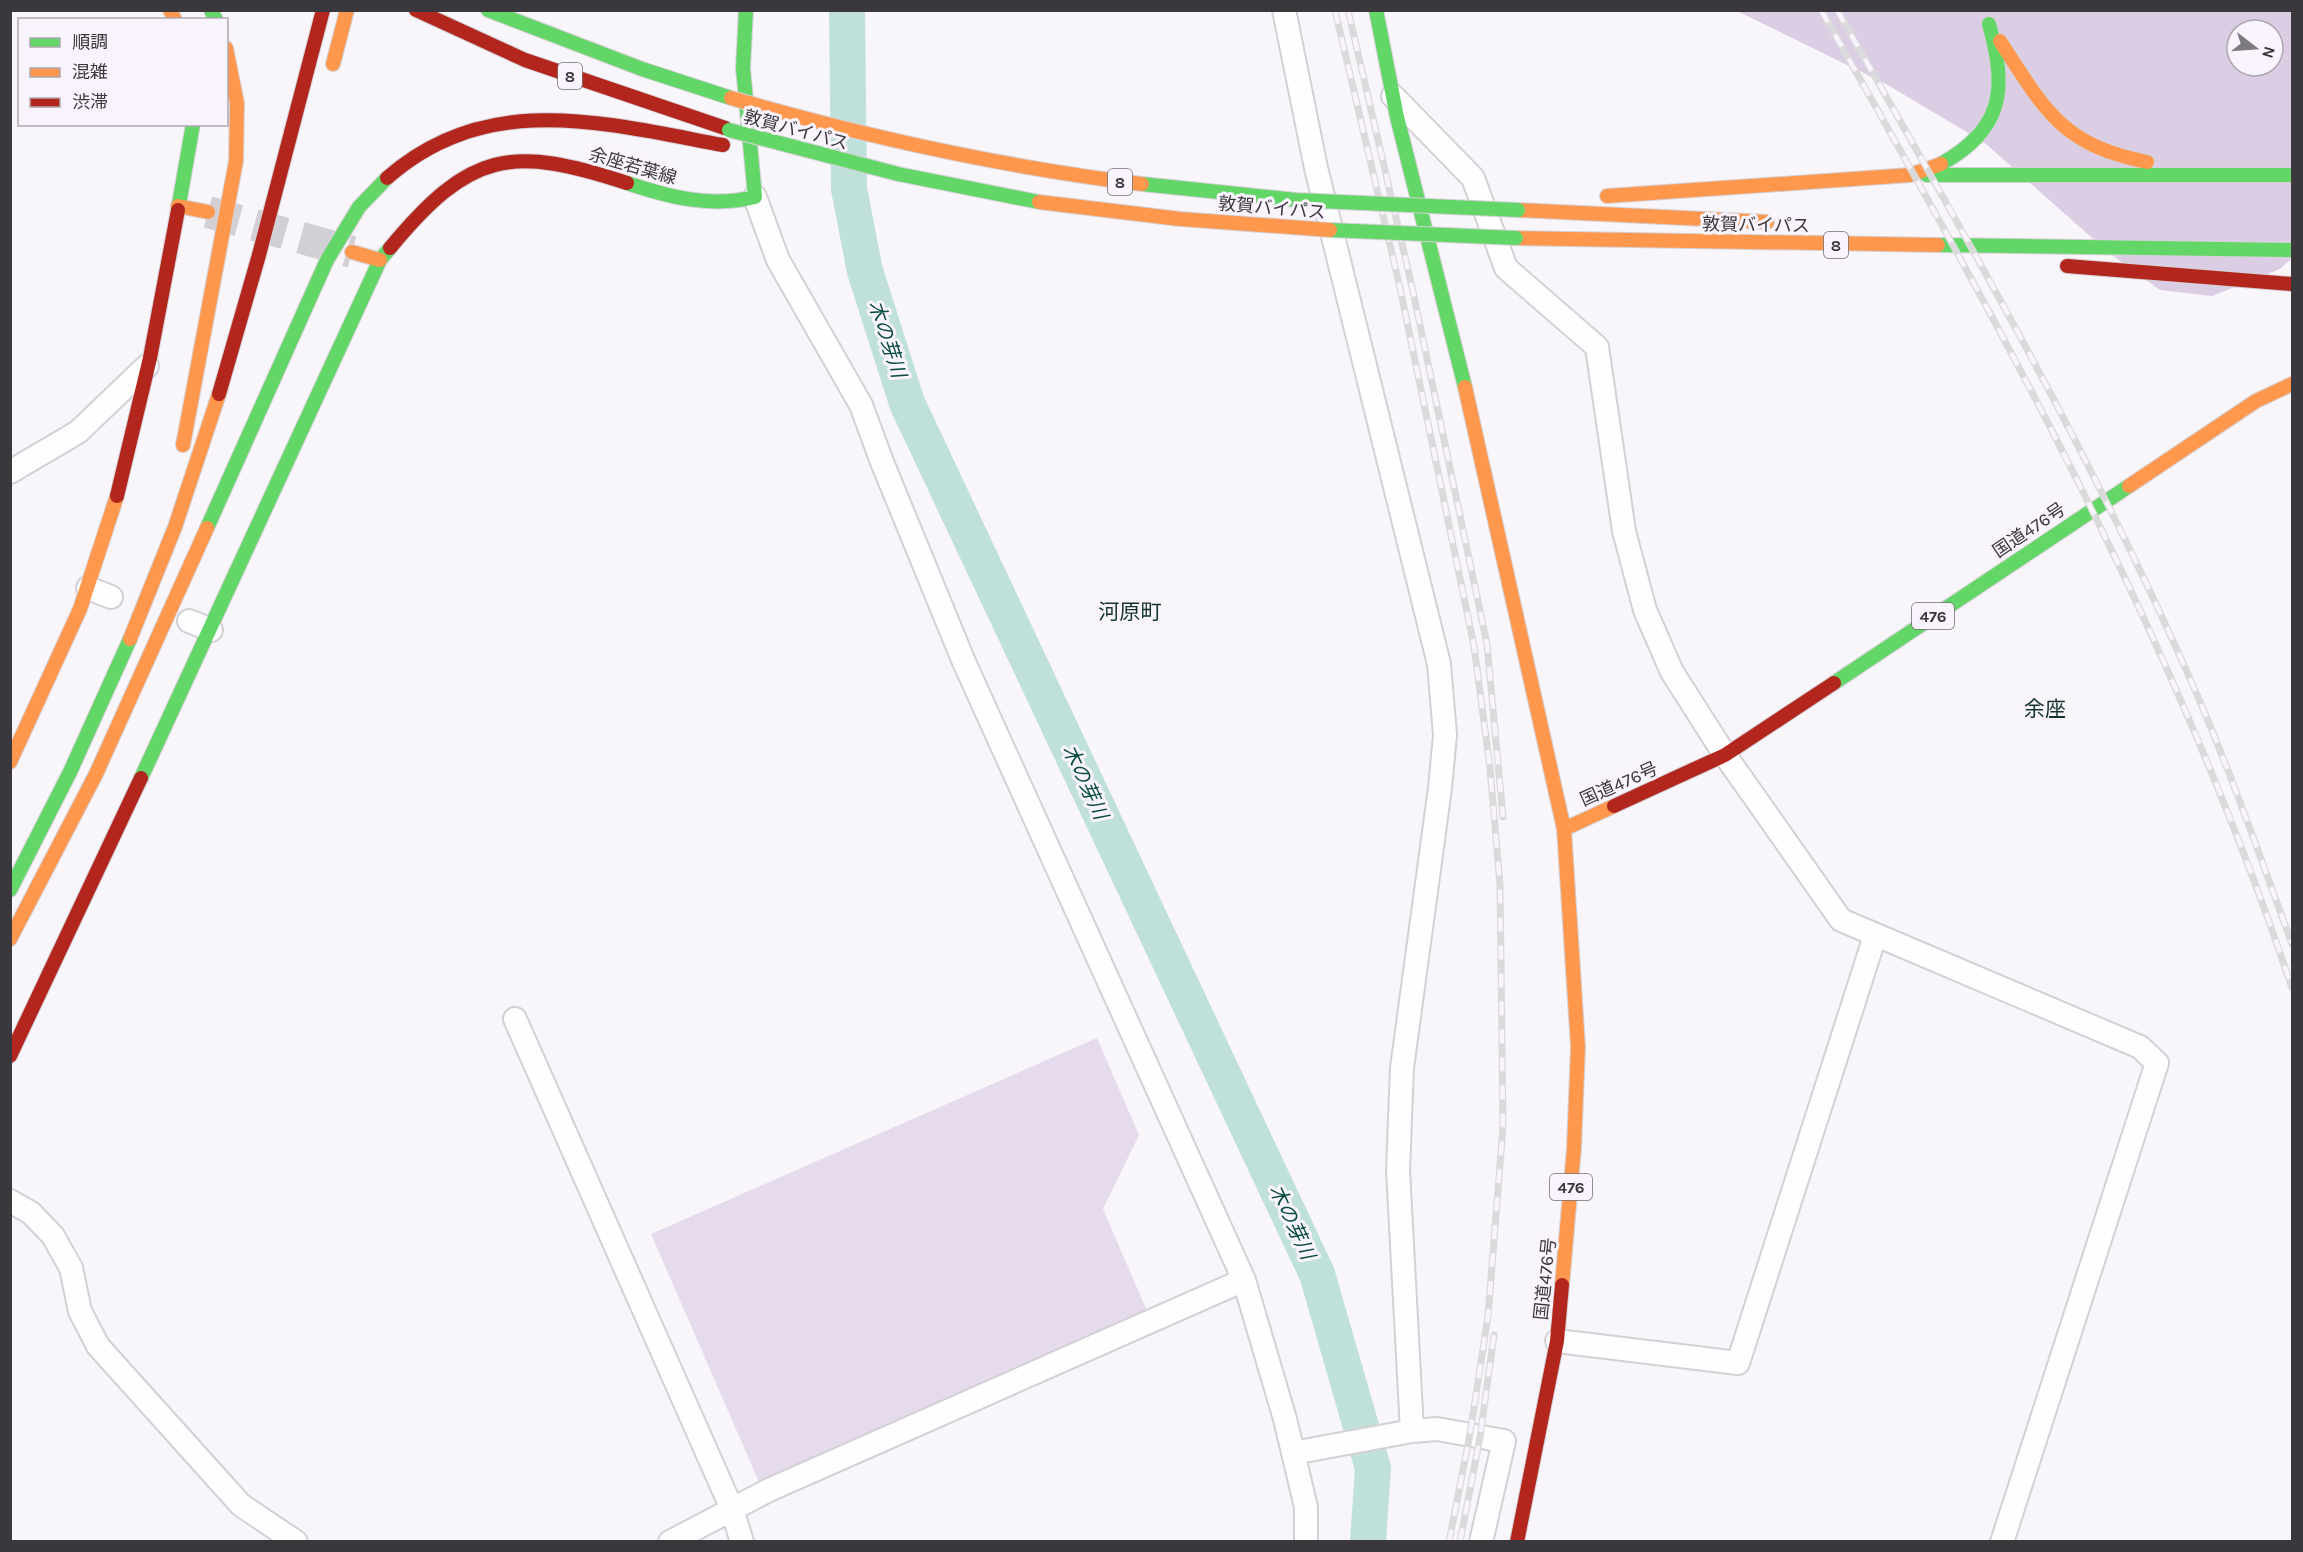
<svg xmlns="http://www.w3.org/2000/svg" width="2303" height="1552" viewBox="0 0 2303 1552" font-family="Karla,'Noto Sans JP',sans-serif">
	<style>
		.green { fill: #e5dbec }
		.forest { fill: #dbcee4; fill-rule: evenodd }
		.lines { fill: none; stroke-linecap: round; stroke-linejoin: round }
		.river { stroke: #c0e1d9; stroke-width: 36 }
		.secondary-tunnel { stroke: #d2cfd5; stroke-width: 32; stroke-dasharray: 32 16; stroke-linecap: butt }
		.street-casing { stroke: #d4d1d6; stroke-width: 26 }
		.fast-casing { stroke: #d4d1d6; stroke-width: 16 }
		.slow-casing { stroke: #d4d1d6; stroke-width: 16 }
		.jam-casing { stroke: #d4d1d6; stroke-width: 16 }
		.street { stroke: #fefefe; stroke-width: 22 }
		.fast { stroke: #63d668; stroke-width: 14 }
		.slow { stroke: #ff974d; stroke-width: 14 }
		.jam { stroke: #b3261e; stroke-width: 14 }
		.rail-casing { stroke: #dadadb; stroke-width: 7 }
		.rail { stroke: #f9f3fd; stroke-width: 4.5; stroke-dasharray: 14; stroke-linecap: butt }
		.fast-bridge-casing { stroke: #d4d1d6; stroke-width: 16; stroke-linecap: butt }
		.slow-bridge-casing { stroke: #d4d1d6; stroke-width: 16; stroke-linecap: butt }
		.fast-bridge { stroke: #63d668; stroke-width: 14 }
		.slow-bridge { stroke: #ff974d; stroke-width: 14 }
		.labels { text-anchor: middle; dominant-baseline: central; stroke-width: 6; stroke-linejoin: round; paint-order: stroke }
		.shield { fill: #f9f3fd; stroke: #737076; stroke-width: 1.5 }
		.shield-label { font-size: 16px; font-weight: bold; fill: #3a383c }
		.street-label { font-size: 18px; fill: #3a383c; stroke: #f9f3fd }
		.water-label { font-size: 20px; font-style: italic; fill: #074c3f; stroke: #f9f3fd }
		.quarter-label { font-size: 21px; fill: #13332b; stroke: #f9f3fd }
	</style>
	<rect width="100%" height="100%" fill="#f8f5fb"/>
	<path class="green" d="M 1097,1038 L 1139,1135 L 1103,1209 L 1147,1311 L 759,1482 L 651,1234 Z"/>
	<path class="forest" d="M 1737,11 L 2292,11 L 2292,258 L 2280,269 L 2212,296 L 2160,290 L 2108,252 L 1985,143 L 1886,84 ZM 2237,30 L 2273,30 L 2273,66 L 2237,66 Z"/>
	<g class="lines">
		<path class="river" d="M 847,10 L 849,189 L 865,271 L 907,403 L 1317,1274 L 1373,1468 L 1368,1542"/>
		<path class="secondary-tunnel" d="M 208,212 L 352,252"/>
		<g class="street-casing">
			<path id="street" d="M 1284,10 L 1316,168 L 1439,664 L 1445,735 L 1440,788 L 1402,1068 L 1398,1170 L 1412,1431
				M 1393,96 L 1473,178 L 1506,268 L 1597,347 L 1624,531 L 1645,610 L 1672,672 L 1725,755 L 1841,920 L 2140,1047 L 2157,1063 L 2002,1542
				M 755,197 L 778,260 L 861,405 L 882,462 L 964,662 L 1244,1280 L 1285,1419 L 1306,1507 L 1306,1542
				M 10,472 L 78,432 L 147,366
				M 88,588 L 111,597
				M 189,621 L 211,630
				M 515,1019 L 732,1509 L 742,1542
				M 10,1201 L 31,1213 L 53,1236 L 71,1268 L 80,1311 L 98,1346 L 241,1505 L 296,1542
				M 1557,1341 L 1738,1363 L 1875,936
				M 1293,1453 L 1412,1431 L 1437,1429 L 1504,1441 L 1481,1542
				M 670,1542 L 769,1490 L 1244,1280"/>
		</g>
		<g class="fast-casing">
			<path id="fast" d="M 211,10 L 216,20
				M 488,10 L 642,69 L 731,98
				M 1376,10 L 1397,117 L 1465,387
				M 1941,164 C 2004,129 2007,89 1989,24
				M 1927,175 L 2292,175
				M 627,183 C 669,197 710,208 755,197 L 743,68 L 746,10
				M 178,210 L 193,124
				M 1938,245 L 2292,250
				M 207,528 L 327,260 L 359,207 L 387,178
				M 1834,683 L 2129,486
				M 141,778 L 380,260 L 390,248
				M 10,890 L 70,772 L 130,639"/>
		</g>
		<g class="slow-casing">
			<path id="slow" d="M 170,10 L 175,20
				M 2000,41 C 2045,110 2061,145 2147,162
				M 333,64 L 347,10
				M 1607,196 L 1910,175 L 1941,164
				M 178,206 L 208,212
				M 1518,210 L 1767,222
				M 1516,238 L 1938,245
				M 352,252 L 380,260
				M 1465,387 L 1564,829
				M 183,445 L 236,161 L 237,103 L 226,48
				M 2129,486 L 2256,401 L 2292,384
				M 130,639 L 175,527 L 219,394
				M 10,762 L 80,609 L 117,496
				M 10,939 L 96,774 L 207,528
				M 1562,1285 L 1574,1148 L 1578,1047 L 1564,829 L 1614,806"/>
		</g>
		<g class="jam-casing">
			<path id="jam" d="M 416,10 L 525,60 L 725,128
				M 387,178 C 487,90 604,123 723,145
				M 390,248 C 470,151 511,145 627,183
				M 2067,266 L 2292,284
				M 219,394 L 259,255 L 323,10
				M 117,496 L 150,358 L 178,210
				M 1614,806 L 1725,755 L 1834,683
				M 10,1056 L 141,778
				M 1517,1542 L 1557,1341 L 1562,1285"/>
		</g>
		<use href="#street" class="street"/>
		<use href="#fast" class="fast"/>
		<use href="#slow" class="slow"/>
		<use href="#jam" class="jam"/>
		<g class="rail-casing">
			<path id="rail" d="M 1335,10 L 1400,288 L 1474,646 L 1490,768 L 1500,885 L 1503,1127 L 1488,1316 L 1470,1434 L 1449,1542
				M 1348,10 L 1412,287 L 1487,644 L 1503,817
				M 1821,10 C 2002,329 2176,639 2292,988
				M 1837,10 C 1964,233 2092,455 2195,690 C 2231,773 2261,859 2292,944
				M 1460,1542 L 1480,1437 L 1494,1335"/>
		</g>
		<use href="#rail" class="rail"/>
		<g class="fast-bridge-casing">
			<path id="fast-bridge" d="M 729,130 L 898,174 L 1039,202
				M 1142,184 L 1296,200 L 1518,210
				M 1330,230 L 1516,238"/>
		</g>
		<g class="slow-bridge-casing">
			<path id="slow-bridge" d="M 731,98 C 866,137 1002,167 1142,184
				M 1039,202 L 1180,219 L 1330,230"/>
		</g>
		<use href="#fast-bridge" class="fast-bridge"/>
		<use href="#slow-bridge" class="slow-bridge"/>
	</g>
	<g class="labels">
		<g class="shield">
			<rect x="558" y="63" width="24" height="26" rx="4.5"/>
			<rect x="1108" y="169" width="24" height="26" rx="4.5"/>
			<rect x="1824" y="232" width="24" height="26" rx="4.5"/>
			<rect x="1912" y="603" width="42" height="26" rx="4.5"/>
			<rect x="1550" y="1174" width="42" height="26" rx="4.5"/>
		</g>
		<g class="shield-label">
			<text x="570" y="76">8</text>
			<text x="1120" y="182">8</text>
			<text x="1836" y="245">8</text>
			<text x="1933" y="616">476</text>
			<text x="1571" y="1187">476</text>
		</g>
		<g class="street-label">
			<text transform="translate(796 130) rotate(15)">敦賀バイパス</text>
			<text transform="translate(633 166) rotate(16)">余座若葉線</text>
			<text transform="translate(1272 208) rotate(5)">敦賀バイパス</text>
			<text transform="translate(1756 225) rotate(1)">敦賀バイパス</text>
			<text transform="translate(2029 530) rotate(-34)">国道476号</text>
			<text transform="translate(1619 784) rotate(-24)">国道476号</text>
			<text transform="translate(1545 1279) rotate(-84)">国道476号</text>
		</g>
		<g class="water-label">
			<text transform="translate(887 339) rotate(72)">木の芽川</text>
			<text transform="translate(1085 782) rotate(65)">木の芽川</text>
			<text transform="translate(1292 1222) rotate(65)">木の芽川</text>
		</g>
		<g class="quarter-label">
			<text x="1130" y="612">河原町</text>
			<text x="2045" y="709">余座</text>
		</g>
	</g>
	<rect width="2303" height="1552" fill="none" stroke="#3a383c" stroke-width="24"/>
	<rect x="18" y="18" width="210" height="108" fill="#f9f3fd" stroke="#ada8b0" stroke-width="1.5"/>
	<rect x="30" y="38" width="30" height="9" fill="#63d668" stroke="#ada8b0" stroke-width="1.5"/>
	<text x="72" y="48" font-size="18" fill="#3a383c">順調</text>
	<rect x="30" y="68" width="30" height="9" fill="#ff974d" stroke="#ada8b0" stroke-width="1.5"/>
	<text x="72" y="78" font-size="18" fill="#3a383c">混雑</text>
	<rect x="30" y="98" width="30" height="9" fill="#b3261e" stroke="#ada8b0" stroke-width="1.5"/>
	<text x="72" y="108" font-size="18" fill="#3a383c">渋滞</text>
	<g transform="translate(2255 48) rotate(107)"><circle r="28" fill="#f9f3fd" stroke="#ada8b0" stroke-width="1.5"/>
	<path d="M0-4.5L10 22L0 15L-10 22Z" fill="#7c7a7f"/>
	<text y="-9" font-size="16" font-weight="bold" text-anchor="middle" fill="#3a383c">N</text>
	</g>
</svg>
